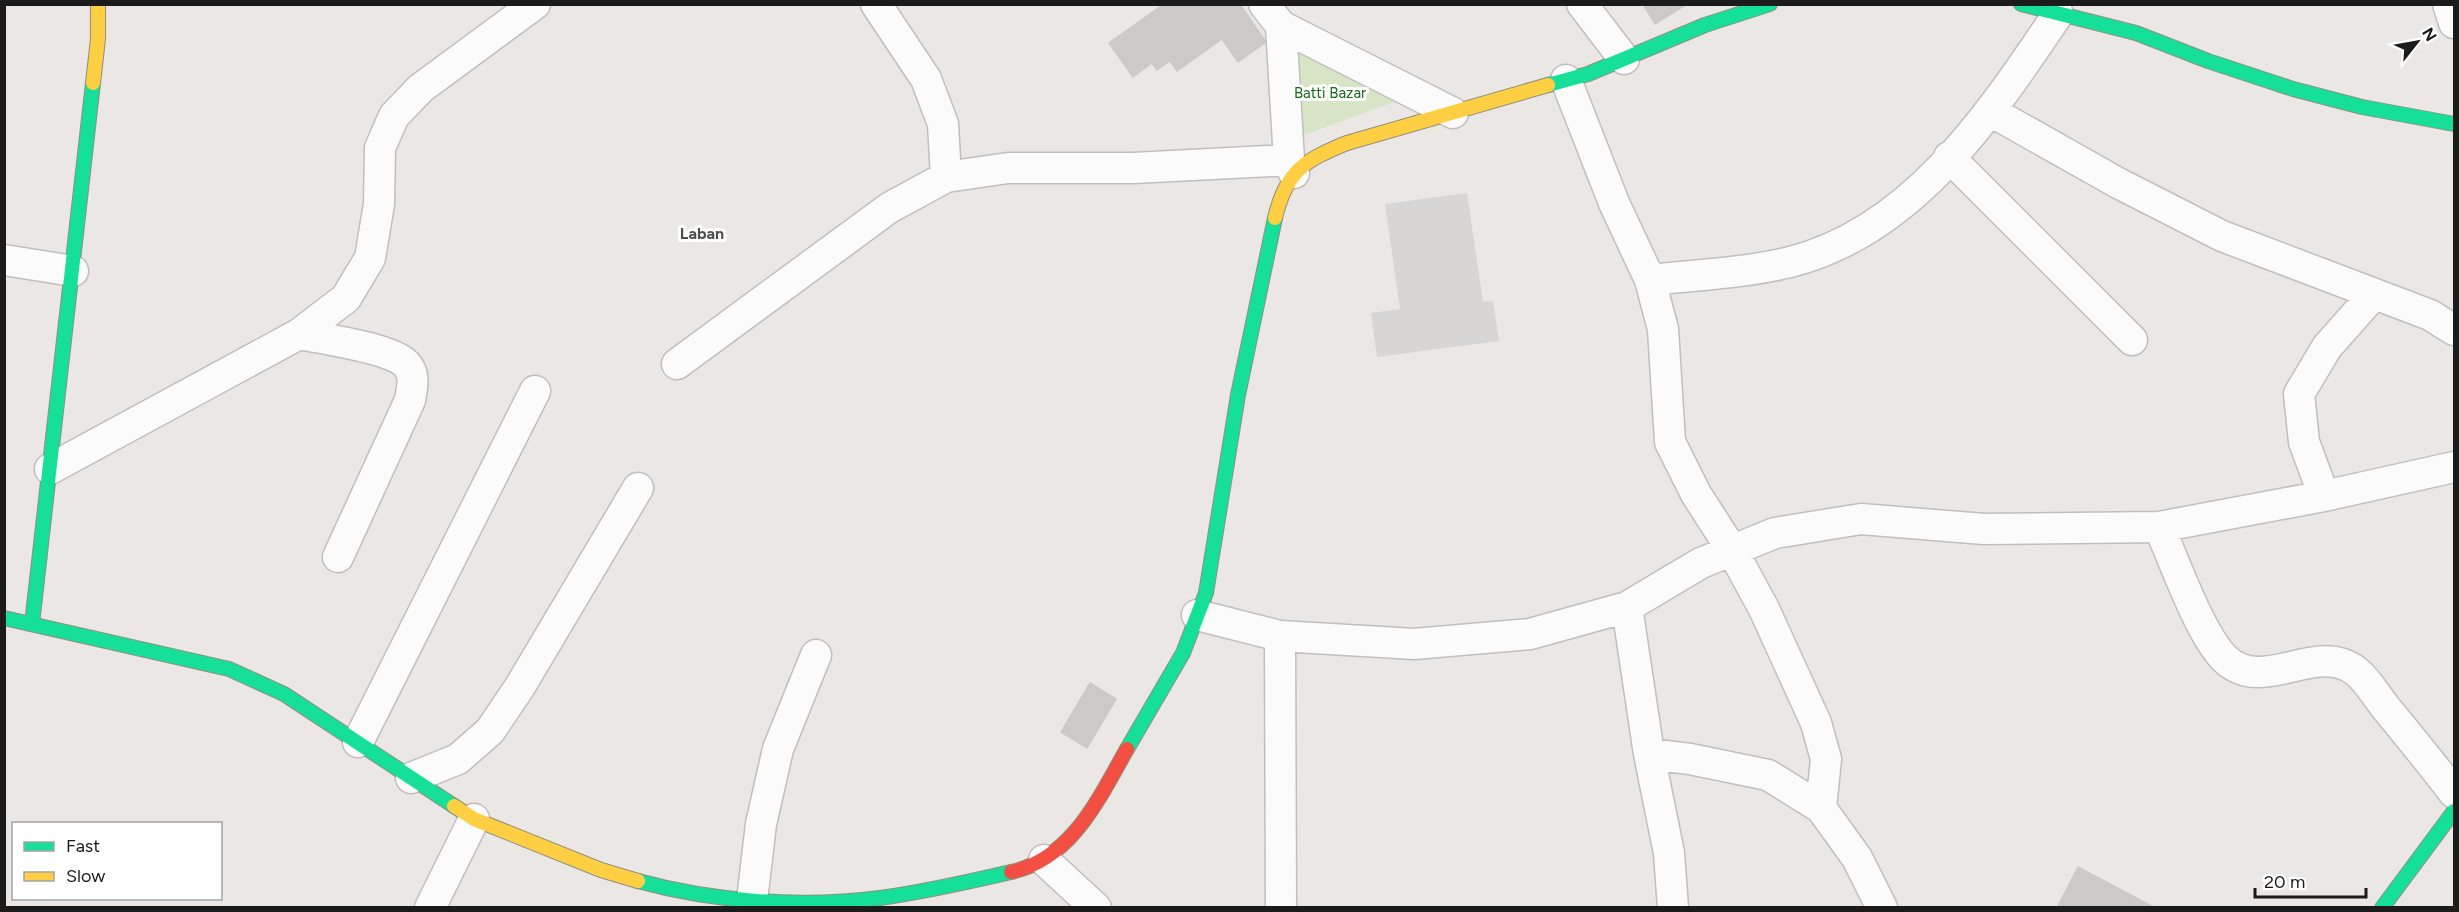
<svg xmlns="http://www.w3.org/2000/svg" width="2459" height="912" viewBox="0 0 2459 912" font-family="Figtree,sans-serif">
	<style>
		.religious { fill: #d8d6d5 }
		.grass { fill: #d7e4c5 }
		.building { fill: #ccc9c7; stroke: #ccc9c6; stroke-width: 1.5 }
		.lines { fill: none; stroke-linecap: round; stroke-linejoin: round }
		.street-casing { stroke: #c1bfbe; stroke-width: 33 }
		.fast-casing { stroke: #90907e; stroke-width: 16 }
		.slow-casing { stroke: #90907e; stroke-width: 16 }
		.jam-casing { stroke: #90907e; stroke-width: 16 }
		.street { stroke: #fcfbfb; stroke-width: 30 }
		.fast { stroke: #16e098; stroke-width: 14 }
		.slow { stroke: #ffcf43; stroke-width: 14 }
		.jam { stroke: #f24e42; stroke-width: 14 }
		.labels { text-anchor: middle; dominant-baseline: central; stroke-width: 6; stroke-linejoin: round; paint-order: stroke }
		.park-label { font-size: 15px; fill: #166c1b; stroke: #fff }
		.neighbourhood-label { font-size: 16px; font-weight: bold; fill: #4e4e4e; stroke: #fff }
	</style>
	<rect width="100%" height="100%" fill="#eae7e4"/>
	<path class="religious" d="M 1467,193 L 1483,302 L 1493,301 L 1499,341 L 1377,357 L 1371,313 L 1400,309 L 1385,204 Z"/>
	<path class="grass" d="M 1296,40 L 1407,97 L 1299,137 Z"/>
	<path class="building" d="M 1164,4 L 1240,4 L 1266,42 L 1238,62 L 1222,39 L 1177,71 L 1170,61 L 1157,70 L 1152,63 L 1133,77 L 1109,43 Z
		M 1643,4 L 1687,4 L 1655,24 Z
		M 1090,683 L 1116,699 L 1087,748 L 1061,732 Z
		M 2078,867 L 2155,908 L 2057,908 Z"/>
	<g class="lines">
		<g class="street-casing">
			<path id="street" d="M 876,4 L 926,79 L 943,124 L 946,177
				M 1264,4 L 1281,26 L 1289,160 L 1294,173
				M 1582,4 L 1624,59
				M 2448,4 L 2454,23
				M 1281,26 L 1453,113
				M 1566,80 L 1614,203 L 1650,280 L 1663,329 L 1670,442 L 1696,494 L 1732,550 L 1764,609 L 1816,723 L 1826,759 L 1821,808
				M 1992,112 L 2118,183 L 2222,236 L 2430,315 L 2454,330
				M 1949,157 L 2132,340
				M 4,260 L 73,271
				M 1650,280 C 1696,275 1745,273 1790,262 C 1914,231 1991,113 2058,14
				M 299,334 C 324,339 391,348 406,364 C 416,374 412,388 410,400 L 338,557
				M 677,364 L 889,208 L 946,177 L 1008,168 L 1133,168 L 1289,160
				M 50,469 L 299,334 L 346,298 L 370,258 L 379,204 L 380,148 L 394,116 L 421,88 L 535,4
				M 2324,496 L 2304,442 L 2299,394 L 2327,347 L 2374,294
				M 2159,527 C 2175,562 2199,632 2224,658 C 2263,697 2316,639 2357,672 C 2368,681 2377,697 2386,708 C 2409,736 2432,764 2454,793
				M 1627,607 L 1649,754 L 1669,853 L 1673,908
				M 1197,615 L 1280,636 L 1414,644 L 1530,634 L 1627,607 L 1701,563 L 1775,533 L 1861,519 L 1984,529 L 2159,527 L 2324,496 L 2454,467
				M 1280,636 L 1281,908
				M 358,742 L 535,391
				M 1649,754 L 1690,759 L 1768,775 L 1821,808 L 1857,858 L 1882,908
				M 411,778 L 458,759 L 490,731 L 519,688 L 638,488
				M 1044,860 L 1096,908
				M 752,900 L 761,824 L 778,749 L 816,655
				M 430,908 L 474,819"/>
		</g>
		<g class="fast-casing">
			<path id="fast" d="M 2021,4 L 2136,33 L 2208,61 L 2293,89 L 2362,107 L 2454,124
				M 1548,85 L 1588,74 L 1705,25 L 1770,4
				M 4,618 L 229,669 L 284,694 L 454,806
				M 32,624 L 93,83
				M 1127,749 L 1183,653 L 1206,593 L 1238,395 L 1275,218
				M 638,881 C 714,902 802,908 880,898 C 924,892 968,882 1011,872
				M 2382,908 L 2454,811"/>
		</g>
		<g class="slow-casing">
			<path id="slow" d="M 93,83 L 98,39 L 98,4
				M 1275,218 C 1286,171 1305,160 1347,143 L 1548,85
				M 454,806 L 474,819 L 601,870 L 638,881"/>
		</g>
		<g class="jam-casing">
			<path id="jam" d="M 1011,872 C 1072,859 1099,798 1127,749"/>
		</g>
		<use href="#street" class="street"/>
		<use href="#fast" class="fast"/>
		<use href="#slow" class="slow"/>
		<use href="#jam" class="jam"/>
	</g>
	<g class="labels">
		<g class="park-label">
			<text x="1330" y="93">Batti Bazar</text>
		</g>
		<g class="neighbourhood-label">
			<text x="702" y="233">Laban</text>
		</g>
	</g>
	<rect width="2459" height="912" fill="none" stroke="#1b1b1b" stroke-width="12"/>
	<rect x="12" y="822" width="210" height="78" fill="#ffffff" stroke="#a4a4a4" stroke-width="1.5"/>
	<rect x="24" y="842" width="30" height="9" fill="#16e098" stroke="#a4a4a4" stroke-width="1.5"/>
	<text x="66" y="852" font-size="18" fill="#1b1b1b">Fast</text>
	<rect x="24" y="872" width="30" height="9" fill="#ffcf43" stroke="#a4a4a4" stroke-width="1.5"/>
	<text x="66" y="882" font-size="18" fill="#1b1b1b">Slow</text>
	<g transform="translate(2417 42) rotate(59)" stroke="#ffffff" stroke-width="4.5" paint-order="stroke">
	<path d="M0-4.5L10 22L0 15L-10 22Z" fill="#1b1b1b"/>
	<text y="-9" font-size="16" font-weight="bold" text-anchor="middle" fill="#1b1b1b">N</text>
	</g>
	<path d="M2255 888v9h111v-9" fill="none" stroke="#1b1b1b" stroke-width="3"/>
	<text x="2264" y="888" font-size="18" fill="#1b1b1b" stroke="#ffffff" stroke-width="4.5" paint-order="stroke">20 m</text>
</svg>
